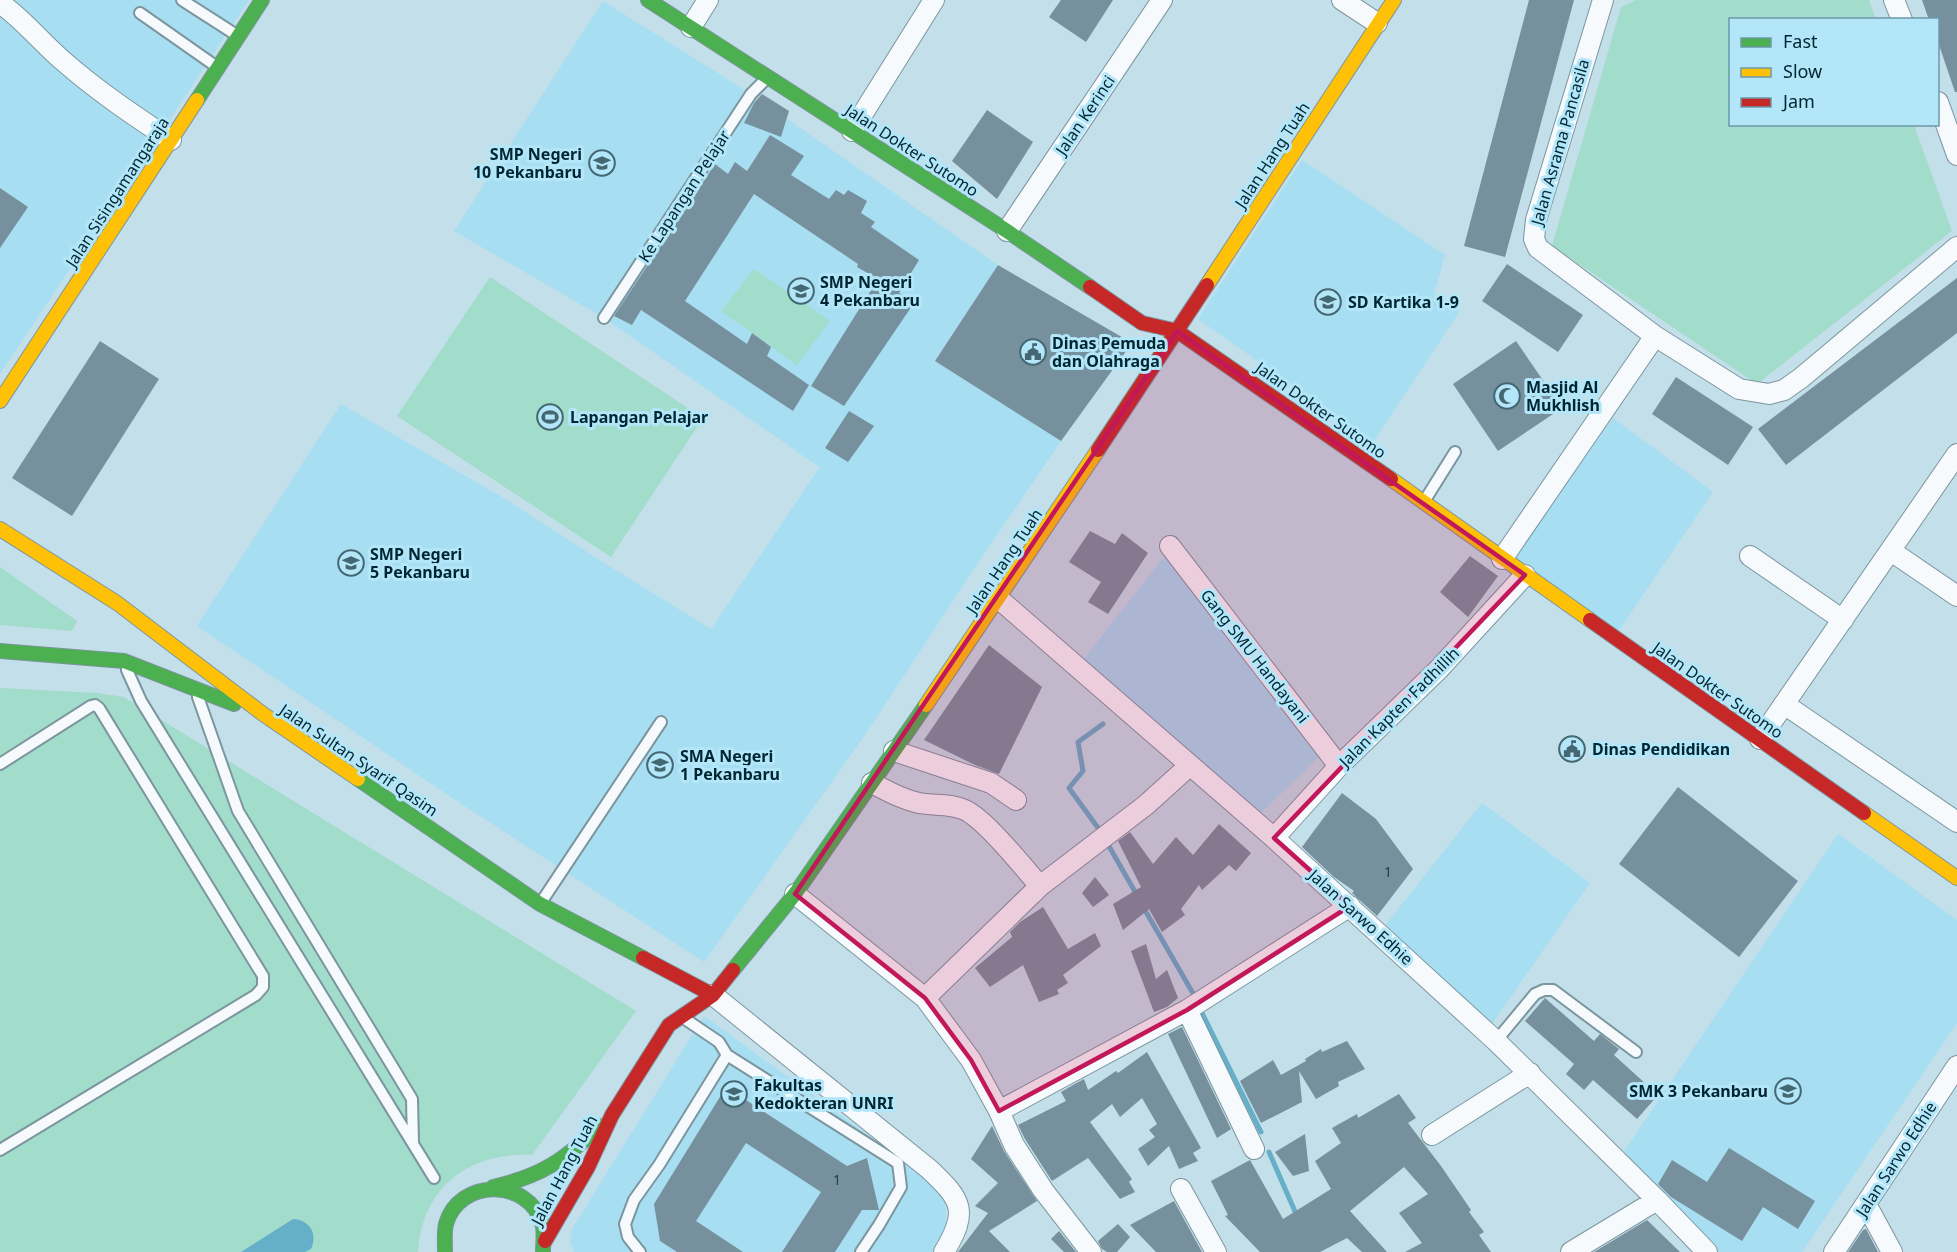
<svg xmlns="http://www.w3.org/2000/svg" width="1957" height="1252" viewBox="0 0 1957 1252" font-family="'Noto Sans',sans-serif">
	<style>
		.built { fill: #a7def2 }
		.green { fill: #a2dccb }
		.water { fill: #65b0c8 }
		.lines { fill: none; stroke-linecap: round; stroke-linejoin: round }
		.stream { stroke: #65b0c8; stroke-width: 5 }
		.building { fill: #76909d }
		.lane-casing { stroke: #7c969f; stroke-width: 14 }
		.street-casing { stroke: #7c969f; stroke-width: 22 }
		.fast-casing { stroke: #7c969f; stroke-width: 16 }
		.slow-casing { stroke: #7c969f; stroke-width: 16 }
		.jam-casing { stroke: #7c969f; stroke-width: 16 }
		.lane { stroke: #f6fafc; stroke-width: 10 }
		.street { stroke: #f6fafc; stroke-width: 20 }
		.fast { stroke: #4caf50; stroke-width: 14 }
		.slow { stroke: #ffc107; stroke-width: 14 }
		.jam { stroke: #c62828; stroke-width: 14 }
		.marked { fill: #c2185b; fill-opacity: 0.2; stroke: #c2185b; stroke-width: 4.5; stroke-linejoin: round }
		.labels { text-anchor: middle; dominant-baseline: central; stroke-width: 6; stroke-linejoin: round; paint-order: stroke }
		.number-label { font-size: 14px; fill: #1e404d }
		.street-label { font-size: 16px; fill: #002632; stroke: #b3e6f9 }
		.poi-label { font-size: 16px; font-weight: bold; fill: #002632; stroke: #b3e6f9; text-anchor: start }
	</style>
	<rect width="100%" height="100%" fill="#c3dfe9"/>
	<path class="built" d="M 0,0 L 249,0 L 0,374 Z
		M 603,1 L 751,94 L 998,265 L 935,361 L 1061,441 L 975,567 L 867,732 L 704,962 L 454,799 L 197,626 L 341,404 L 507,500 L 609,566 L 711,629 L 819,468 L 831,475 L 604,318 L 454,231 Z
		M 1302,160 L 1445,255 L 1434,294 L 1460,311 L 1373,442 L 1198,319 Z
		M 1613,418 L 1713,492 L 1615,636 L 1512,558 Z
		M 1164,557 L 1334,742 L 1256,818 L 1078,666 Z
		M 1482,803 L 1590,883 L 1487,1031 L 1380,932 Z
		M 1838,834 L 1957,920 L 1957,1023 L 1802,1252 L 1718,1252 L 1619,1159 Z
		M 704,1016 L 919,1172 L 945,1200 L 947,1227 L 933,1252 L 574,1252 L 570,1242 L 572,1229 Z"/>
	<path class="green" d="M 1636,0 L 1869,0 L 1876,19 L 1730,20 L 1730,124 L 1914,125 L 1952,231 L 1757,384 L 1552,246 L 1621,7 Z
		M 754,269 L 830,321 L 797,365 L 721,311 Z
		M 490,277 L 703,418 L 611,557 L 397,416 Z
		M 0,567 L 77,621 L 72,631 L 0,625 Z
		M 0,688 L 98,693 L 124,697 L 636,1011 L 532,1155 C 469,1152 422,1187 418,1252 L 0,1252 Z"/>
	<path class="water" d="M 293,1219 C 310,1220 318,1234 311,1249 L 305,1252 L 241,1252 Z"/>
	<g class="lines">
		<path class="stream" d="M 1101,832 L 1069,788 L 1083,771 L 1078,742 L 1103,724
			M 1106,841 L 1138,897
			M 1142,905 L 1194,995
			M 1202,1013 L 1261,1132
			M 1269,1152 L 1297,1216"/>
	</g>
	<path class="building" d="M 1061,0 L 1113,0 L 1086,42 L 1049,17 Z
		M 1529,0 L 1574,0 L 1505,257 L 1464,246 Z
		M 1922,0 L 1957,0 L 1957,92 L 1955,92 L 1938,42 L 1938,20 L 1929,20 Z
		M 762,94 L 789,111 L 781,137 L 744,123 L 754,103 Z
		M 987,110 L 1033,142 L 997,199 L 952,161 Z
		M 770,135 L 804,156 L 791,175 L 829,199 L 836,190 L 844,195 L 848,190 L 867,201 L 861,213 L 875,222 L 871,227 L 919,260 L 899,293 L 914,303 L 844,406 L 811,386 L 878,279 L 857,267 L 858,264 L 754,194 L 685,301 L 747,344 L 752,333 L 771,347 L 767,356 L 809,385 L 793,411 L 641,310 L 632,325 L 614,316 L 715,164 L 728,174 L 735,162 L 747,171 Z
		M 0,188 L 28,207 L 0,248 Z
		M 1507,264 L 1583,315 L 1558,352 L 1482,301 Z
		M 998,265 L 1132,343 L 1061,441 L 935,361 Z
		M 1957,278 L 1957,333 L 1786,465 L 1758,429 Z
		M 100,341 L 159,379 L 72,516 L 12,478 Z
		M 1516,341 L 1562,408 L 1498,451 L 1453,384 Z
		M 1676,377 L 1753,427 L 1728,465 L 1652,414 Z
		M 849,411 L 874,426 L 848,462 L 825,448 Z
		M 1090,531 L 1115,544 L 1122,533 L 1148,553 L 1108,614 L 1088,602 L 1101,582 L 1069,562 Z
		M 1470,556 L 1498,576 L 1468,617 L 1440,592 Z
		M 989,645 L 1042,687 L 999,774 L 975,765 L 924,740 Z
		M 1678,787 L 1798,881 L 1739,957 L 1619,864 Z
		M 1342,793 L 1376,819 L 1413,869 L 1377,916 L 1352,893 L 1354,891 L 1334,877 L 1302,847 Z
		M 1219,824 L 1251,853 L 1236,871 L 1229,865 L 1202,890 L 1199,885 L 1181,909 L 1185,915 L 1162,932 L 1149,909 L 1123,930 L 1113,904 L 1141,887 L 1118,841 L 1130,832 L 1153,864 L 1176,837 L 1193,855 Z
		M 1095,877 L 1109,895 L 1093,907 L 1082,893 Z
		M 1043,907 L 1068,949 L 1095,933 L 1101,946 L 1063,975 L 1068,983 L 1057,990 L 1059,994 L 1039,1002 L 1023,965 L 990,987 L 975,968 L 1012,937 L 1010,932 L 1020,922 Z
		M 1146,944 L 1156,979 L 1167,970 L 1178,998 L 1167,1007 L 1154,1012 L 1131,951 Z
		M 1545,998 L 1594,1041 L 1600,1034 L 1619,1049 L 1614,1055 L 1658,1095 L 1637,1119 L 1593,1080 L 1584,1090 L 1566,1074 L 1574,1064 L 1525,1021 Z
		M 1182,1027 L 1231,1129 L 1217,1138 L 1168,1034 Z
		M 1347,1041 L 1365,1069 L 1338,1082 L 1339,1086 L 1316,1099 L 1299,1071 L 1302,1102 L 1261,1123 L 1240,1081 L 1273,1060 L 1281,1075 L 1306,1061 L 1305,1059 L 1321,1049 L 1322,1052 Z
		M 1147,1052 L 1201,1148 L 1193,1153 L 1198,1161 L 1179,1169 L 1169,1146 L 1148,1166 L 1138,1149 L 1155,1137 L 1149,1130 L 1157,1124 L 1142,1098 L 1120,1117 L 1112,1104 L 1090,1122 L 1132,1179 L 1129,1182 L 1135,1192 L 1120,1199 L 1088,1158 L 1052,1181 L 1025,1139 L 1018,1125 L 1066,1101 L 1061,1092 L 1073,1085 L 1084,1079 L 1088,1090 L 1116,1071 L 1118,1073 Z
		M 726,1087 L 847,1166 L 867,1158 L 879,1210 L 862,1210 L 835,1252 L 782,1252 L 821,1192 L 746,1143 L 696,1221 L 743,1252 L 677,1252 L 660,1241 L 654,1204 Z
		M 1399,1094 L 1416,1118 L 1408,1123 L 1441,1166 L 1471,1210 L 1469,1212 L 1484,1232 L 1479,1235 L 1491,1252 L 1405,1252 L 1422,1243 L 1399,1213 L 1428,1194 L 1404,1167 L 1350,1211 L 1387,1252 L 1362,1252 L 1347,1238 L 1320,1252 L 1260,1252 L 1225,1216 L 1228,1215 L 1211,1181 L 1250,1160 L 1283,1219 L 1331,1189 L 1315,1161 L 1341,1143 L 1332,1128 L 1357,1114 L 1358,1118 Z
		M 992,1126 L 1004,1151 L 1037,1201 L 989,1231 L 1010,1252 L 958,1252 L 988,1213 L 975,1206 L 998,1183 L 971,1159 Z
		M 1305,1134 L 1309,1171 L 1293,1176 L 1275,1152 Z
		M 1729,1148 L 1815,1201 L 1798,1229 L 1763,1207 L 1742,1241 L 1671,1197 L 1658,1184 L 1672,1160 L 1707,1182 Z
		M 1174,1201 L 1202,1252 L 1156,1252 L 1130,1225 Z
		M 1647,1220 L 1680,1252 L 1594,1252 Z
		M 1118,1224 L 1130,1237 L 1117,1252 L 1107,1252 L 1102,1249 L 1098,1241 Z
		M 1866,1229 L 1878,1252 L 1848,1252 L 1863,1230 Z
		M 1059,1231 L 1076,1252 L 1064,1252 L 1051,1239 Z"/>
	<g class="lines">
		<g class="lane-casing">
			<path id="lane" d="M 182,0 L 238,36
				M 140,13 L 217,67
				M 604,318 L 751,94 L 766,79
				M 1425,500 L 1455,452
				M 127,670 L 141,701 L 434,1178
				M 198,697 L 238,811 L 412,1099 L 413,1142
				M 0,764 L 91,706 L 95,705 L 99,708 L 263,976 L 263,987 L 256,995 L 0,1150
				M 542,901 L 661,722
				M 685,1019 L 719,1042 L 727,1055 L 898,1163 L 901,1187 L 879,1225 L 861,1252
				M 1496,1041 L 1535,994 L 1544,990 L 1553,990 L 1636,1052
				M 640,1252 L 628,1237 L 625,1224 L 634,1200 L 659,1165 L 727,1055"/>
		</g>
		<g class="street-casing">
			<path id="street" d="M 1342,0 L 1377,23
				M 1603,0 L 1536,220 L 1534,239 L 1538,248 L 1655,336 L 1739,389 L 1769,394 L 1784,390 L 1801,378 L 1957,247
				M 1894,0 L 1902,20
				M 0,3 C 23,19 41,42 62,60 C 96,90 133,115 171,140
				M 691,27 L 708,0
				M 1938,102 L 1957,155
				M 852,131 L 934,0
				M 1007,231 L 1162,0
				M 1170,546 L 1339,766
				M 1891,551 L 1957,596
				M 1750,556 L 1843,620
				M 1502,559 L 1655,336
				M 999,599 L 1274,838 L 1496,1041 L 1657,1200 L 1707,1252
				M 1784,704 L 1957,822
				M 1760,739 L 1957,454
				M 894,751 L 991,783 L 1016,800
				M 872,783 C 887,791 902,799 919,803 C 934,806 950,803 965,810 C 986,820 1023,867 1040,886
				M 1274,838 L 1339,766 L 1439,669 L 1525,575
				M 795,894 L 925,998 L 971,1060 L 999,1111 L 1014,1145 L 1043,1190 L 1091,1252
				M 713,995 L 929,1169 C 962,1200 969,1211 944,1252
				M 925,998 L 1040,886 L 1146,805 L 1189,766
				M 1187,1010 L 1254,1149
				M 999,1111 L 1187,1010 L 1350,906
				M 1432,1135 L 1530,1073
				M 1181,1189 L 1216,1252
				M 1866,1204 L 1892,1252
				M 1571,1252 L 1657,1200
				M 1834,1252 L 1957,1066"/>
		</g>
		<g class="fast-casing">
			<path id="fast" d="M 648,0 L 1007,231 L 1090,287
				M 197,100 L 262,0
				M 0,651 L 124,661 L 234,704
				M 358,779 L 540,904 L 643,958
				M 733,970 L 795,894 L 926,705
				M 493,1187 C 542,1176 564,1160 600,1126
				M 445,1252 C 445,1243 444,1232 446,1224 C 459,1178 528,1178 542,1223 C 545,1231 543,1242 543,1251"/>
		</g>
		<g class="slow-casing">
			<path id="slow" d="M 1207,285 L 1394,0
				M 0,401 L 197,100
				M 1391,479 L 1590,620
				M 0,529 L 117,603 L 263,714 L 358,779
				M 926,705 L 1098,450
				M 1864,813 L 1957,878"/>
		</g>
		<g class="jam-casing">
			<path id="jam" d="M 1090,287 L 1142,323 L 1177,331 L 1391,479
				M 1098,450 L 1207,285
				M 1590,620 L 1864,813
				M 643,958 L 713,995
				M 545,1241 L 588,1167 L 612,1115 L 669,1025 L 713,995 L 733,970"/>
		</g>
		<use href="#lane" class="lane"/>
		<use href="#street" class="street"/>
		<use href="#fast" class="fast"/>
		<use href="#slow" class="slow"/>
		<use href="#jam" class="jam"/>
	</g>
	<path class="marked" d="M 1177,331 L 1525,575 L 1274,838 L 1350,906 L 1187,1010 L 999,1111 L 971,1060 L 925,998 L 795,894 Z"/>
	<defs>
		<g id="school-ring" transform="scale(1.35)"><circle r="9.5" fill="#b3e6f9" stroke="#446772" stroke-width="1.5"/><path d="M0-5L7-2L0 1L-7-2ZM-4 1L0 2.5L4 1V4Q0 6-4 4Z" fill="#446772"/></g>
		<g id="civic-ring" transform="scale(1.35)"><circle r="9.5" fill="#b3e6f9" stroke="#446772" stroke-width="1.5"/><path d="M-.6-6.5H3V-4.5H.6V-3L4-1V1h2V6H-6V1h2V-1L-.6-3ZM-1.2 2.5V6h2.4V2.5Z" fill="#446772"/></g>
		<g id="mosque-ring" transform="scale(1.35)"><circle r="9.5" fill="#b3e6f9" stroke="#446772" stroke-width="1.5"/><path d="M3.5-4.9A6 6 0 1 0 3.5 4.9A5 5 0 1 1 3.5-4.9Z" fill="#446772"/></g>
		<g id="stadium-ring" transform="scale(1.35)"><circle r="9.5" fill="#b3e6f9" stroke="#446772" stroke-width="1.5"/><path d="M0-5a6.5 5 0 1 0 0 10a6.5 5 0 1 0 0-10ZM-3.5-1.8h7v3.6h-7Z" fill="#446772"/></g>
		<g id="university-ring" transform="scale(1.35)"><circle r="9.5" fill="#b3e6f9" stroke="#446772" stroke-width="1.5"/><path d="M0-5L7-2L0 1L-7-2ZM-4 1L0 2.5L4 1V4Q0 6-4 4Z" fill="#446772"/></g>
	</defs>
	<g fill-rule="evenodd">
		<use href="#school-ring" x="602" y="163"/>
		<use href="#school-ring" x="801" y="291"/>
		<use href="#school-ring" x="1328" y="302"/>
		<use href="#civic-ring" x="1033" y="352"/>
		<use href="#mosque-ring" x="1507" y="396"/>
		<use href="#stadium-ring" x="550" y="417"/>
		<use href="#school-ring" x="351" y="563"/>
		<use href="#civic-ring" x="1572" y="749"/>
		<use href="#school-ring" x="660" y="765"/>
		<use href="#school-ring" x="1788" y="1091"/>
		<use href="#university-ring" x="734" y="1094"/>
	</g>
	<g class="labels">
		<g class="number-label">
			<text x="1388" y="871">1</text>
			<text x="837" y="1179">1</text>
		</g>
		<g class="street-label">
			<text transform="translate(1085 115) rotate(-56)">Jalan Kerinci</text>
			<text transform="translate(1560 142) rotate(-74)">Jalan Asrama Pancasila</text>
			<text transform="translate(912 150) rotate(33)">Jalan Dokter Sutomo</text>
			<text transform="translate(1272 155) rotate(-57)">Jalan Hang Tuah</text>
			<text transform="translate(117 192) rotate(-57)">Jalan Sisingamangaraja</text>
			<text transform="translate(684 196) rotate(-57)">Ke Lapangan Pelajar</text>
			<text transform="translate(1321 410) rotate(35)">Jalan Dokter Sutomo</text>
			<text transform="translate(1004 561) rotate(-56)">Jalan Hang Tuah</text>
			<text transform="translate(1255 656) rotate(52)">Gang SMU Handayani</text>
			<text transform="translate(1718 690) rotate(35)">Jalan Dokter Sutomo</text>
			<text transform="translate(1399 707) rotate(-45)">Jalan Kapten Fadhillih</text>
			<text transform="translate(359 760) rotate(34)">Jalan Sultan Syarif Qasim</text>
			<text transform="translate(1361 917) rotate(42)">Jalan Sarwo Edhie</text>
			<text transform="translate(1896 1159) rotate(-57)">Jalan Sarwo Edhie</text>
			<text transform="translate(564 1170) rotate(-62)">Jalan Hang Tuah</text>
		</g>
		<g class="poi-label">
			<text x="582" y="154" text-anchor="end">SMP Negeri<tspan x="582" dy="18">10 Pekanbaru</tspan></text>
			<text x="820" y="282">SMP Negeri<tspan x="820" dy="18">4 Pekanbaru</tspan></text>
			<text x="1348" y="302">SD Kartika 1-9</text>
			<text x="1052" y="343">Dinas Pemuda<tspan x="1052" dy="18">dan Olahraga</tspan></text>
			<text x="1526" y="387">Masjid Al<tspan x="1526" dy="18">Mukhlish</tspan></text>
			<text x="570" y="417">Lapangan Pelajar</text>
			<text x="370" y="554">SMP Negeri<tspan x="370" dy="18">5 Pekanbaru</tspan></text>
			<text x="1592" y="749">Dinas Pendidikan</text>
			<text x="680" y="756">SMA Negeri<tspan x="680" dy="18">1 Pekanbaru</tspan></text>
			<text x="754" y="1085">Fakultas<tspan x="754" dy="18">Kedokteran UNRI</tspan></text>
			<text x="1768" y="1091" text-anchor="end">SMK 3 Pekanbaru</text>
		</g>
	</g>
	<rect x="1729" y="18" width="210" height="108" fill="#b3e6f9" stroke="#6b99a9" stroke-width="1.5"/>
	<rect x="1741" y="38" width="30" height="9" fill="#4caf50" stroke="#6b99a9" stroke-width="1.5"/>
	<text x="1783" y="48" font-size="18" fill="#002632">Fast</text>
	<rect x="1741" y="68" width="30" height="9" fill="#ffc107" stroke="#6b99a9" stroke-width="1.5"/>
	<text x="1783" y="78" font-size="18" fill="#002632">Slow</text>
	<rect x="1741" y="98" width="30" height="9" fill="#c62828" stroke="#6b99a9" stroke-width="1.5"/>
	<text x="1783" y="108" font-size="18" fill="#002632">Jam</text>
</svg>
